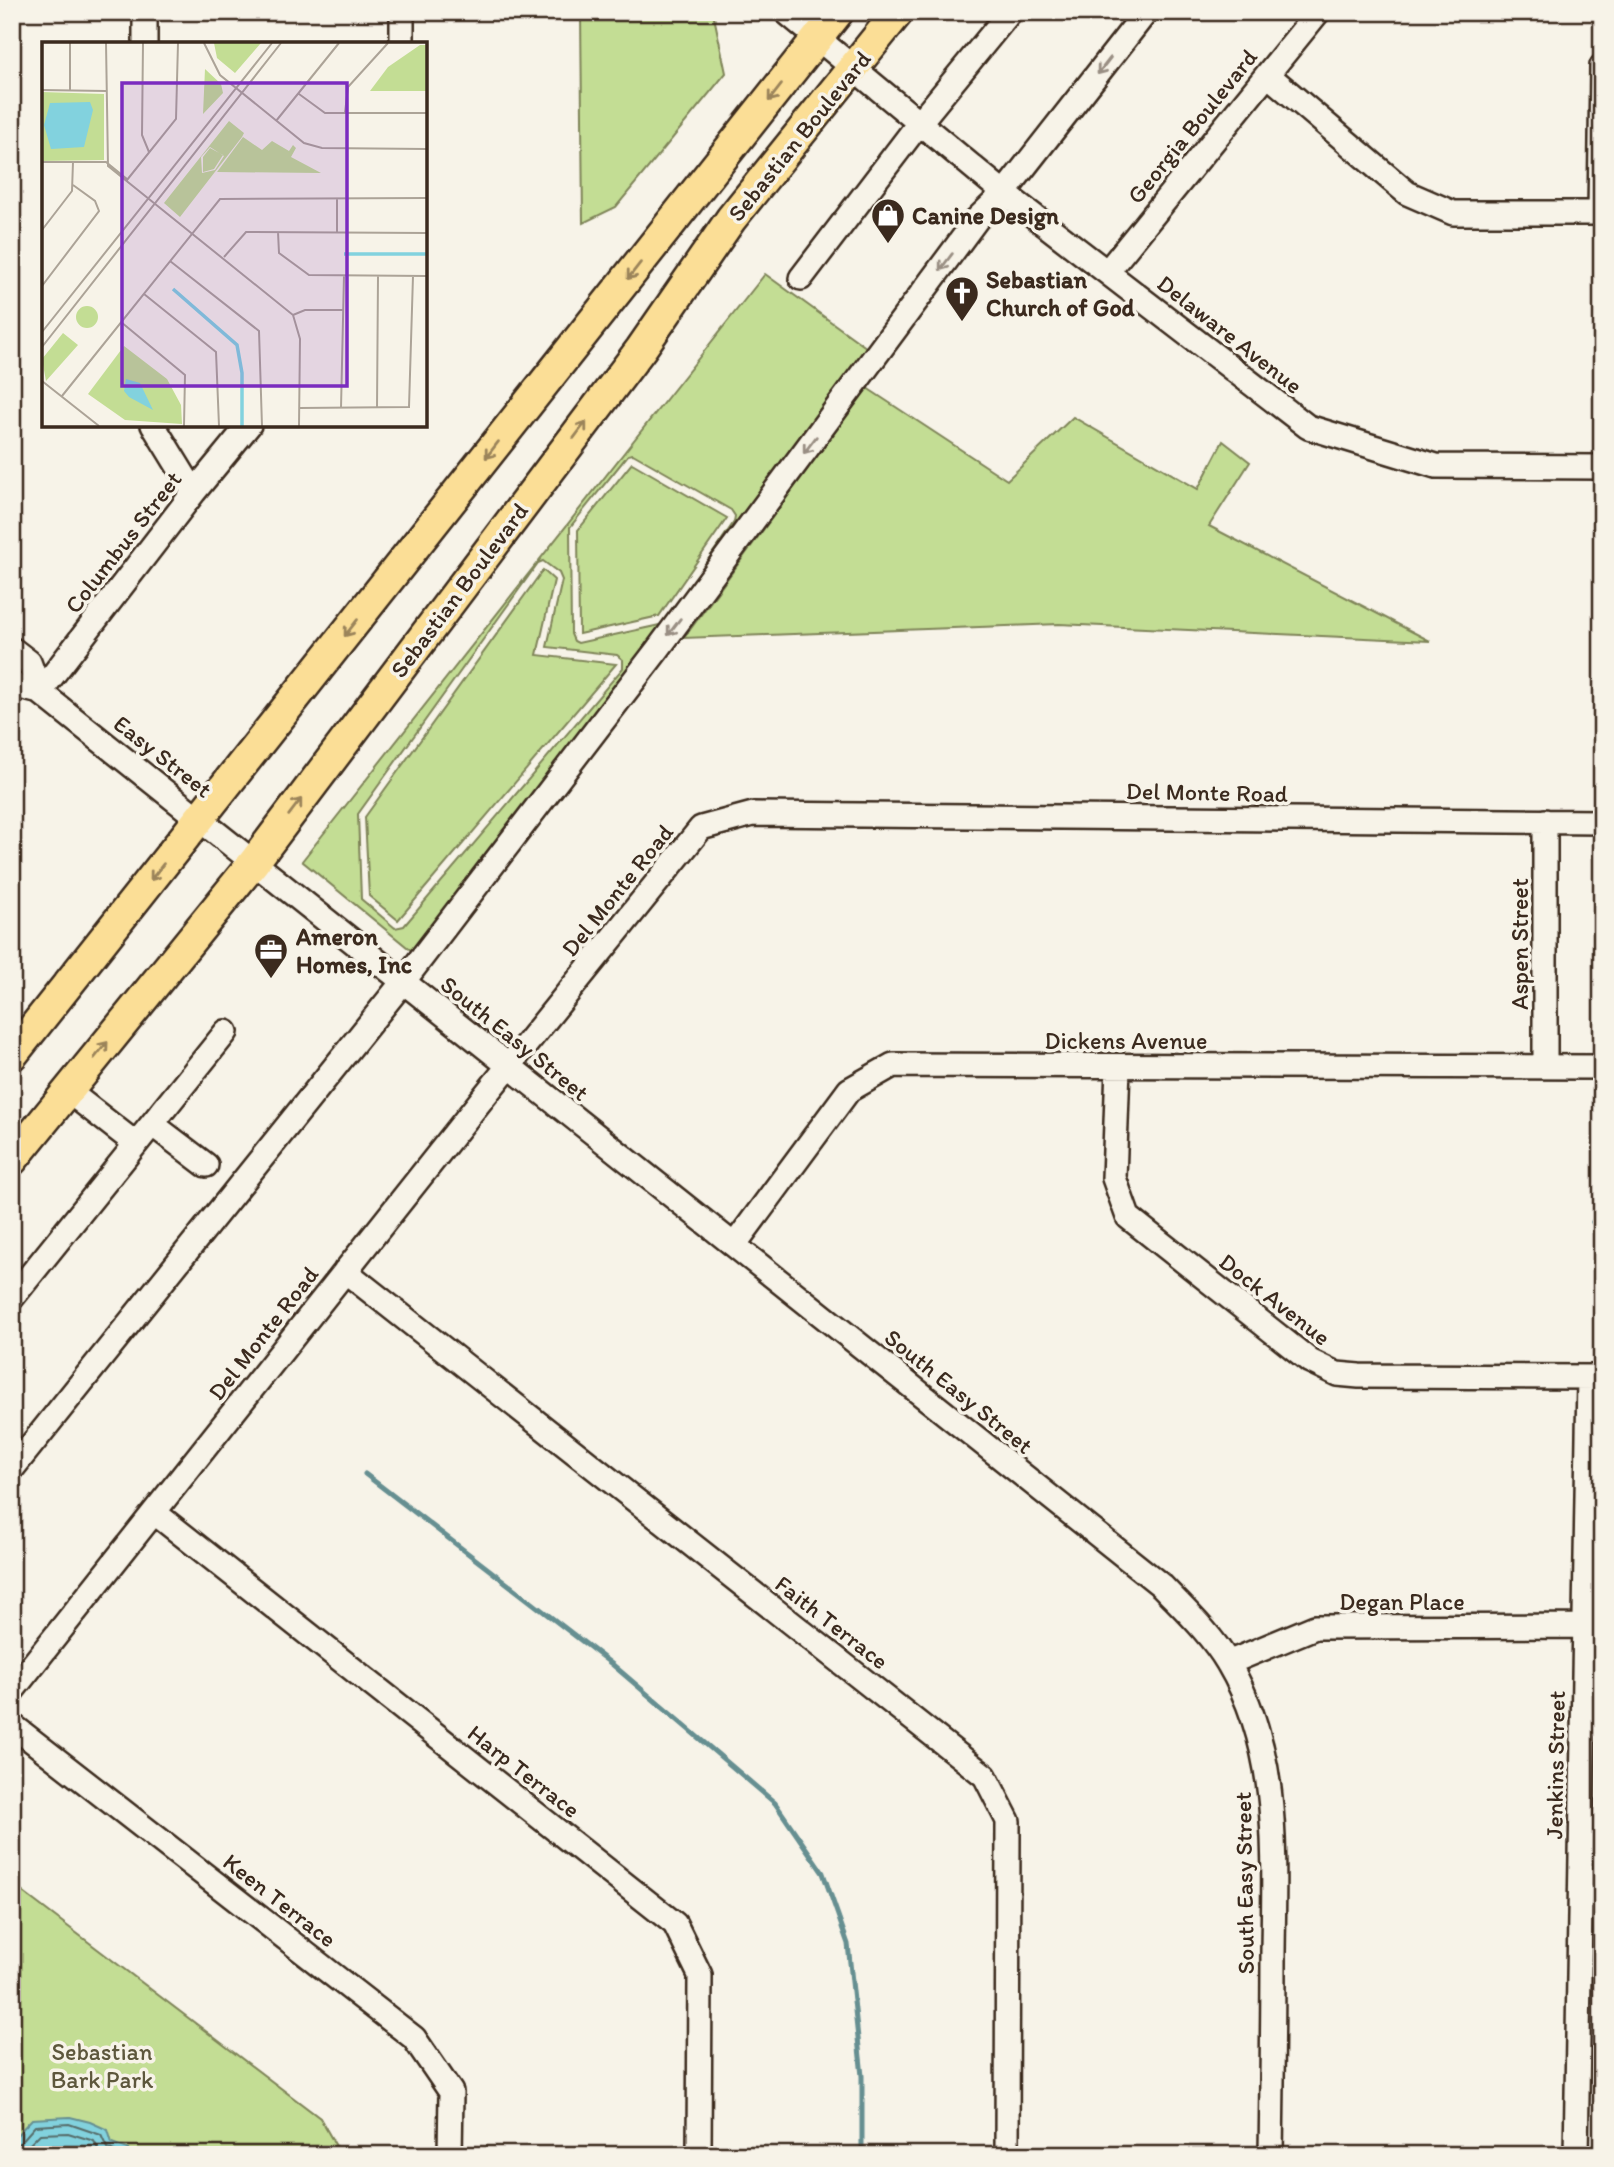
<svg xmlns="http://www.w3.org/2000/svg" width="1614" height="2167" viewBox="0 0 1614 2167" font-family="Itim,sans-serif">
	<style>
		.green { fill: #c3dd94; stroke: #7f8459; stroke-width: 2; fill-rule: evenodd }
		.water { fill: #82d2de; stroke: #668f91; stroke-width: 2 }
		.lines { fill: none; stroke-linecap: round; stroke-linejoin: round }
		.shore { stroke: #576d6b; stroke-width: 2 }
		.stream { stroke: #668f91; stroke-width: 5 }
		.minor-casing { stroke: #3b2a1e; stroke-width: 28 }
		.major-casing { stroke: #3b2a1e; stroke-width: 35 }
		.minor { stroke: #f7f3e8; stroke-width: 23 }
		.major { stroke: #fbde96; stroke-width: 30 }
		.oneway { stroke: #998e83 }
		.oneway2 { stroke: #9b845a }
		.labels { text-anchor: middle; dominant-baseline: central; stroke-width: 7; stroke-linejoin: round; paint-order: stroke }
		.street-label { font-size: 24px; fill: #3b2a1e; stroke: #f7f3e8 }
		.poi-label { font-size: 24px; font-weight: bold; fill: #3b2a1e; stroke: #f7f3e8; text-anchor: start }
		.park-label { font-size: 24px; fill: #5d573c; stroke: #f7f3e8 }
		.inset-river { fill: none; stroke: #82d2de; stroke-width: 3.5 }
		.inset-road { fill: none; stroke: #aca397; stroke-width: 2 }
		.view { fill: #7b2cbf; fill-opacity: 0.15; stroke: #7b2cbf; stroke-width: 3.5 }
		.inset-edge { fill: none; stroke: #3b2a1e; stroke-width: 3.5 }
	</style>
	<rect width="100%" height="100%" fill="#f7f3e8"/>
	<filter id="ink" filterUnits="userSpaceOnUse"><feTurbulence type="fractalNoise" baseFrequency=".0143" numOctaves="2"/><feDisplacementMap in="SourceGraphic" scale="14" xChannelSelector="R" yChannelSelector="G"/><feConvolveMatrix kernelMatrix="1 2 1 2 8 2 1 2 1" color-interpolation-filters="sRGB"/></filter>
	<g filter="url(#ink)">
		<path class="green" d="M 581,12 L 713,12 L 726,73 L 616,207 L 583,223 Z
			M 765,274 L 874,353 L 418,956 L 302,861 ZM 633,454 L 731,510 L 735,516 L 734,522 L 664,624 L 578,643 L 574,641 L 571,634 L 570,527 L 628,455 ZM 543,561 L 559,573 L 562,580 L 547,647 L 617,655 L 623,660 L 623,668 L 404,926 L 395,928 L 361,899 L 358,814 L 538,563 Z
			M 867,388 L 1007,480 L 1073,417 L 1198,489 L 1223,441 L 1250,462 L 1209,526 L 1430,641 L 1059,624 L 684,638 Z
			M 632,463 L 727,518 L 659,616 L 579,634 L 578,530 Z
			M 543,570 L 554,580 L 537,655 L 616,664 L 398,920 L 369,896 L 365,817 Z
			M 16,1887 L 320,2118 L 341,2155 L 12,2155 L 12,1891 Z"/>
		<path class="water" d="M 70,2117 L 90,2122 L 108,2130 L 112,2143 L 128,2149 L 132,2155 L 12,2155 L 12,2140 L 32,2119 Z"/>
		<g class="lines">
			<path class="shore" d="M 12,2144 L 20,2143 L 35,2126 L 69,2124 L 101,2135 L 107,2148 L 123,2155
				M 12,2153 L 24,2150 L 40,2134 L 68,2133 L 94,2141 L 101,2155"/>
			<path class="stream" d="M 1593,1222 L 1602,1222
				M 365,1474 L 613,1665 L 775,1803 L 823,1873 L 848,1944 L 862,2076 L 862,2155"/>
			<g class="minor-casing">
				<path id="minor" d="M 402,12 L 402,44
					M 786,12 L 1004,193 L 1308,427 L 1436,466 L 1602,467
					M 145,44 L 145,12
					M 1268,75 L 1407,193 L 1453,213 L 1602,213
					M 1600,213 L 1602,66
					M 1107,272 L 1318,12
					M 801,278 L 920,122 L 1010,12
					M 153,425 L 194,492
					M 12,649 L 29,662 L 40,692
					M 12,685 L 40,692 L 179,803 L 1162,1586 C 1185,1610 1211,1634 1228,1663 C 1281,1752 1274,1854 1273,1953 C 1273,2020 1272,2087 1271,2155
					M 40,692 L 194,492 L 249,425
					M 1118,1067 L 1114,1178 L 1128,1217 L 1310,1361 L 1337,1374 L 1359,1376 L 1602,1377
					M 1545,1067 L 1545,821
					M 68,1091 L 136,1144
					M 152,1124 L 206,1165
					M 735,1244 L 849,1090 L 893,1065 L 1602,1067
					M 345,1271 L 985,1776 L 1008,1821 L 1007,2155
					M 12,1298 L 226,1032
					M 12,1469 L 403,982 L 658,649 L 977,219 L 1004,193 L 1146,12
					M 155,1513 L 675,1924 L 700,1975 L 699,2155
					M 1228,1663 L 1315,1627 L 1584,1626
					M 12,1691 L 486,1094 L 701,828 L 753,814 L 1602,822
					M 12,1725 L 414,2038 L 451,2092 L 450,2155
					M 1576,2155 L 1589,1377"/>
			</g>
			<g class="major-casing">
				<path id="major" d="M 12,1055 L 838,12
					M 12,1160 L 254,862 L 641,349 L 731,219 L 898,12"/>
			</g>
			<use href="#minor" class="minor"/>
			<use href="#major" class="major"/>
		</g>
		<defs><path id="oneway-shaft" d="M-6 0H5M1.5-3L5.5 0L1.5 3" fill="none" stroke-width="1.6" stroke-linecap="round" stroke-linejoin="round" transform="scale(1.75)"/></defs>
		<g class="oneway">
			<use href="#oneway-shaft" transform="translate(1104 66) rotate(128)"/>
			<use href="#oneway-shaft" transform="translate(946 262) rotate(127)"/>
			<use href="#oneway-shaft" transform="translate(810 445) rotate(127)"/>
			<use href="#oneway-shaft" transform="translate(674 627) rotate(127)"/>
		</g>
		<g class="oneway2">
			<use href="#oneway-shaft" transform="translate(775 93) rotate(128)"/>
			<use href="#oneway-shaft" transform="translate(634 271) rotate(128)"/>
			<use href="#oneway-shaft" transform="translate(580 430) rotate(-53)"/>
			<use href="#oneway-shaft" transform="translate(492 450) rotate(128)"/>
			<use href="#oneway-shaft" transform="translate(351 628) rotate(128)"/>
			<use href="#oneway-shaft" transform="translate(295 807) rotate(-53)"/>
			<use href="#oneway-shaft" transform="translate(157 872) rotate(128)"/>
			<use href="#oneway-shaft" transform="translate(101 1050) rotate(-51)"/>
		</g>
	</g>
	<defs>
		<g id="shop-pin" transform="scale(1.75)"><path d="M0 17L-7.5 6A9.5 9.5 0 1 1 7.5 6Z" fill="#3b2a1e" stroke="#f7f3e8"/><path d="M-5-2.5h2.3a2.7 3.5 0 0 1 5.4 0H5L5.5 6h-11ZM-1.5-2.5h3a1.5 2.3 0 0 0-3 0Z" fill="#fff"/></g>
		<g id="church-pin" transform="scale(1.75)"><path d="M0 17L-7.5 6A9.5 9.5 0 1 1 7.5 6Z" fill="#3b2a1e" stroke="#f7f3e8"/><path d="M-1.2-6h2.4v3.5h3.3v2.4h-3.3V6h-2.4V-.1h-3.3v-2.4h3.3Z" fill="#fff"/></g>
		<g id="office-pin" transform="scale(1.75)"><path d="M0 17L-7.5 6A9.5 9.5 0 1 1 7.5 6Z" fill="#3b2a1e" stroke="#f7f3e8"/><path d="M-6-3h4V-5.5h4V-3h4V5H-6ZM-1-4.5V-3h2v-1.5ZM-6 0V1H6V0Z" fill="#fff"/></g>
	</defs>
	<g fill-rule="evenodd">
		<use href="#shop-pin" x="888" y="215"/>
		<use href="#church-pin" x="962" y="293"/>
		<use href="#office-pin" x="271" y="950"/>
	</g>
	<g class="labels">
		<g class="street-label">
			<text transform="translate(1192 126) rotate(-51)">Georgia Boulevard</text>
			<text transform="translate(799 136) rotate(-51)">Sebastian Boulevard</text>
			<text transform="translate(1230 334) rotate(38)">Delaware Avenue</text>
			<text transform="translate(123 542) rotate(-52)">Columbus Street</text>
			<text transform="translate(459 590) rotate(-53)">Sebastian Boulevard</text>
			<text transform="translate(163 756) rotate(38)">Easy Street</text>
			<text transform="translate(1207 792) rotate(1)">Del Monte Road</text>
			<text transform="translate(617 890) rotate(-51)">Del Monte Road</text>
			<text transform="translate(1519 944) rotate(-90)">Aspen Street</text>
			<text transform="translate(515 1038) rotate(39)">South Easy Street</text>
			<text x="1126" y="1040">Dickens Avenue</text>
			<text transform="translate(1275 1299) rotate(38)">Dock Avenue</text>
			<text transform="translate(263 1333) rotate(-52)">Del Monte Road</text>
			<text transform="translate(959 1391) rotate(39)">South Easy Street</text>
			<text x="1402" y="1601">Degan Place</text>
			<text transform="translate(832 1622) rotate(38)">Faith Terrace</text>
			<text transform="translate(1555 1765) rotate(-89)">Jenkins Street</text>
			<text transform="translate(524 1771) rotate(38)">Harp Terrace</text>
			<text transform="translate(1244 1883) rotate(-91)">South Easy Street</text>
			<text transform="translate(280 1900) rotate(38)">Keen Terrace</text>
		</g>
		<g class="poi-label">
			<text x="912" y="215">Canine Design</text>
			<text x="986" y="279">Sebastian<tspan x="986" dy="28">Church of God</tspan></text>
			<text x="296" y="936">Ameron<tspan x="296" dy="28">Homes, Inc</tspan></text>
		</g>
		<g class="park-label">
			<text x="102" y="2051">Sebastian<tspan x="102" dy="28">Bark Park</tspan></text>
		</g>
	</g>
	<g transform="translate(42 42)">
		<rect width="385" height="385" fill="#f7f3e8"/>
		<path d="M 172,1 L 219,1 L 193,31 L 175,16 ZM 378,3 L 385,3 L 385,49 L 328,49 L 346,25 ZM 163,27 L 179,42 L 181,51 L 161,72 ZM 0,50 L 62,52 L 62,118 L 0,119 ZM 187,79 L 202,91 L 200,95 L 138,175 L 122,161 ZM 168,105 L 182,114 L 173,128 L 160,131 L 159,115 ZM 201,95 L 220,108 L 230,99 L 247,109 L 251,103 L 254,106 L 249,115 L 279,131 L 175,130 ZM 168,106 L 181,113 L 172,127 L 161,130 L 161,115 ZM34 275a11 11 0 1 1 22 0a11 11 0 1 1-22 0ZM 21,291 L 36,303 L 4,339 L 0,317 ZM 82,304 L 125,337 L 139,363 L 140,382 L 83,378 L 46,352 Z" fill="#c3dd94" fill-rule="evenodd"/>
		<path d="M 48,60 L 51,68 L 42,105 L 9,107 L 2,83 L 8,61 ZM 84,337 L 98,341 L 111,368 L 87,355 L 82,349 Z" fill="#82d2de"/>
		<path class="inset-river" d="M 302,212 L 385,212M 131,247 L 195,303 L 200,331 L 200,384"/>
		<path class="inset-road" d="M 64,1 L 66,124 L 251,273 L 258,297 L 257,384M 101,1 L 100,93 L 107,110M 162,1 L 178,33 L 262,101 L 280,106 L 385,107M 0,48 L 64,49M 28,49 L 28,1M 257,52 L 283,71 L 385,71M 303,71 L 306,45 L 346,1M 234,79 L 297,1M 0,120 L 64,120 L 85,137M 85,138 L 134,77 L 136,1M 0,188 L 30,149 L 31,120M 236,190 L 237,211 L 267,233 L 385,234M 295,190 L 295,156M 182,215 L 204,190 L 385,191M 128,219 L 217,289 L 220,384M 0,244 L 57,169 L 53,159 L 31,143M 102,252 L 174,310 L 177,384M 251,273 L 263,268 L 301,268M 79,280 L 143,333 L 142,384M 0,290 L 230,1M 0,305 L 239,1M 0,339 L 57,384M 20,354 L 178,157 L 385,156M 257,366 L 367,365 L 371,234M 299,366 L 302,233M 335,366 L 336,234"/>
		<path class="view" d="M 80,41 L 305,41 L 305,344 L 80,344 Z"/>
		<rect width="385" height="385" class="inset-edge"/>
	</g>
	<rect width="1614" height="2167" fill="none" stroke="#f7f3e8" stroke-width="42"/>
	<rect x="21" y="21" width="1572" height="2125" fill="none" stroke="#3b2a1e" stroke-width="2.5" filter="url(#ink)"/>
</svg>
